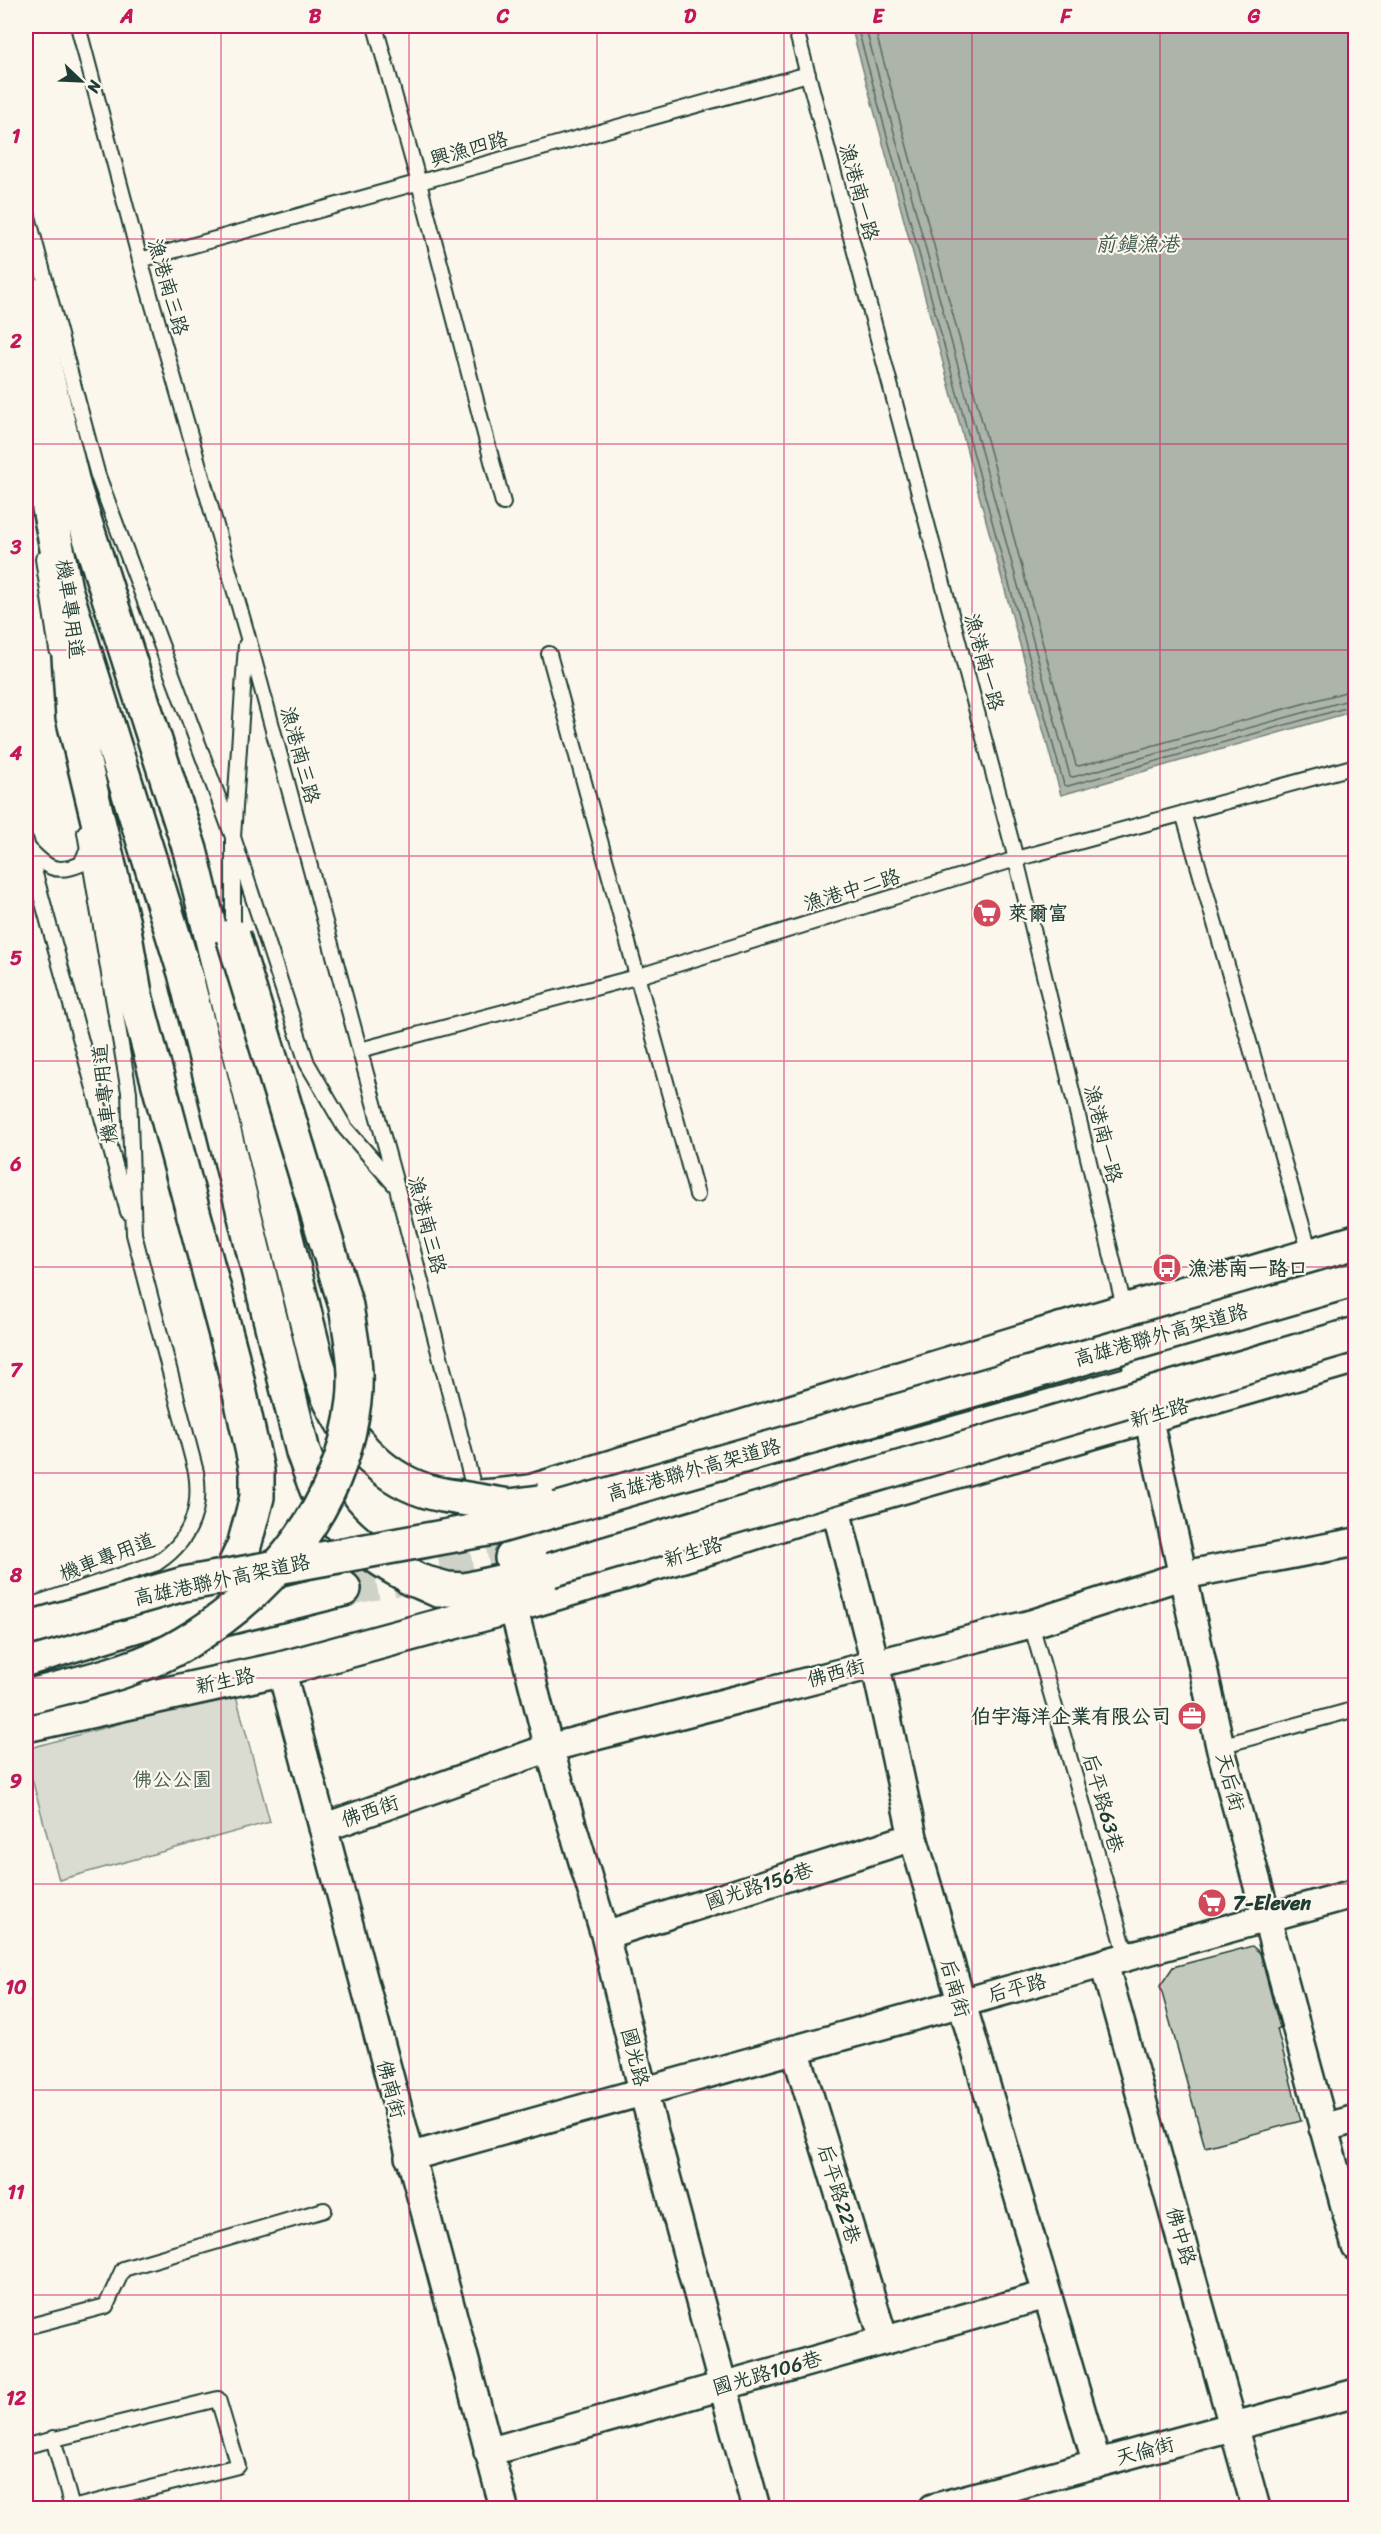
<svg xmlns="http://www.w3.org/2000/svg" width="1381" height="2534" viewBox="0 0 1381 2534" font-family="Sriracha,'LXGW WenKai TC',sans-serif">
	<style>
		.green { fill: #dbdcd1; stroke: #7d8c82; stroke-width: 1.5 }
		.water { fill: #adb4aa; stroke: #74847b; stroke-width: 1.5 }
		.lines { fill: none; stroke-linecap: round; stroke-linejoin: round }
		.shore { stroke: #586d63; stroke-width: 1.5 }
		.building { fill: #c4c9be; stroke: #1f3d34; stroke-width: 1.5 }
		.secondary-tunnel { stroke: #cfd2c7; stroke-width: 33; stroke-dasharray: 33 16; stroke-linecap: butt }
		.lane-casing { stroke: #1f3d34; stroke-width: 18 }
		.street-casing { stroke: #1f3d34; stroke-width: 32 }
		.secondary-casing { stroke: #1f3d34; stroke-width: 38 }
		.highway-casing { stroke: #1f3d34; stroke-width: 38 }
		.lane { stroke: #fbf7ec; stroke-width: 14 }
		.street { stroke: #fbf7ec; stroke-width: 27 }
		.secondary { stroke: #fbf7ec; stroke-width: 33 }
		.highway { stroke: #fbf7ec; stroke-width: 33 }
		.secondary-bridge-casing { stroke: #1f3d34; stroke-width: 38; stroke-linecap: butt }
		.highway-bridge-casing { stroke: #1f3d34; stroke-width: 38; stroke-linecap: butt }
		.secondary-bridge { stroke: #fbf7ec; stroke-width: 33 }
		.highway-bridge { stroke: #fbf7ec; stroke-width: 33 }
		.grid { fill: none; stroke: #c2185b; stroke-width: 1.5; stroke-opacity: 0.55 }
		.labels { text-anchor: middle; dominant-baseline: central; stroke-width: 4.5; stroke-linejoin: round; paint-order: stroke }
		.street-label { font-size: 20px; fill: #1f3d34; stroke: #fbf7ec }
		.poi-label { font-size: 20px; font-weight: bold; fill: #1f3d34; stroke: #fbf7ec; text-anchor: start }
		.park-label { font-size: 20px; fill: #455d53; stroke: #fbf7ec }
		.water-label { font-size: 21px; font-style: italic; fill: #425b52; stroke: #fbf7ec }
		.neatline { fill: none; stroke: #c2185b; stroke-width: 2 }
		.grid-label { font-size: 20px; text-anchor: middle; font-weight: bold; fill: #c2185b }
	</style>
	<rect width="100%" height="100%" fill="#fbf7ec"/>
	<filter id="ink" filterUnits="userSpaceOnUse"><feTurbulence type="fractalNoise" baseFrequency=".0167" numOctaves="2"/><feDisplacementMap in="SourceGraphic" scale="12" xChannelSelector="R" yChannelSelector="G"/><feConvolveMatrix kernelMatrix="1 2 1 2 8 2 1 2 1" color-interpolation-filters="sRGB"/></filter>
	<g filter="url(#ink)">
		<path class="green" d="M 235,1692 L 270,1822 L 59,1880 L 26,1756 L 26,1749 Z"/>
		<path class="water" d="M 851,26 L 1355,26 L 1355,711 L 1061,795 Z"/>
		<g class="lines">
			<path class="shore" d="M 857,26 L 1064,785 L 1068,786 L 1356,705
				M 865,26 L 1070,776 L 1073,777 L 1356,698
				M 874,26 L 1076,765 L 1079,766 L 1356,689"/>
		</g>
		<path class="building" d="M 1252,1946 L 1260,1953 L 1280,2028 L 1277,2029 L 1301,2121 L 1205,2147 L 1160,1986 L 1173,1967 Z"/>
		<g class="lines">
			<path class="secondary-tunnel" d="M 344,1589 L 512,1558"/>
			<g class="lane-casing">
				<path id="lane" d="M 78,26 L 140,260 L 247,634 L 397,1188 L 476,1497
					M 375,26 L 419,183 L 503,503
					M 795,26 L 1016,859 L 1125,1311
					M 26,209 L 98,476 L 233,837 L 307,1063 L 345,1128 L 394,1184
					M 140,260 L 808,74
					M 43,559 L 57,650
					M 549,654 L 697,1195
					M 1183,813 L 1330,1322
					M 26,841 L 128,1212
					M 28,848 C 46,867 55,875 81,864 L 88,848
					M 233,936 L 233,837 L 246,645
					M 360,1050 L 636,977 L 1016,859 L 1356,766
					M 26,1607 L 157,1563 C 190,1541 202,1511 196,1472 L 134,1234 L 129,1092 L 85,832
					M 1031,1624 L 1127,1957
					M 1220,1746 L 1356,1709
					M 26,2327 L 106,2306 L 123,2269 L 324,2210
					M 26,2446 L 218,2399 L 238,2466 L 72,2508 L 53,2438"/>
			</g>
			<g class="street-casing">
				<path id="street" d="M 1125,1311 L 1220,1746 L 1356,2247
					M 835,1506 L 875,1663 L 913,1837 L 1097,2464
					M 513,1606 L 549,1748 L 605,1935 L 643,2091 L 756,2508
					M 281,1669 L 504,2508
					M 323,1828 L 549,1748 L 1031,1624 L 1184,1575 L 1356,1542
					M 605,1935 L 913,1837
					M 1104,1964 L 1256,2508
					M 795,2049 L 884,2340
					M 1323,2128 L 1356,2119
					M 409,2157 L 1356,1893
					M 488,2452 L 1046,2295
					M 933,2508 L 1356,2393"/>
			</g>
			<g class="secondary-casing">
				<path id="secondary" d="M 26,291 L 74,488 L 190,850 L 316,1359 C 321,1374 325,1392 333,1406 C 356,1450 392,1486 443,1495 C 471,1500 501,1495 530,1492 L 1063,1329 L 1187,1361
					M 26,392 L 65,589 L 185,973 L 303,1452 C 310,1470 316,1492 326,1508 C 349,1544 400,1574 438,1590
					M 1064,1329 L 1356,1242
					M 512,1558 L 1141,1381 L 1187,1361 L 1356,1315
					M 215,1621 L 344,1589
					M 26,1659 L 170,1615 L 194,1604 L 215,1590 L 233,1569 L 244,1546 L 257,1497 L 257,1471 L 232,1357 L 136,999 L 123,924 L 73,717 L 68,641
					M 26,1725 L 281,1669 L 513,1606 L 713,1546 L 835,1506 L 1356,1356"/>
			</g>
			<g class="highway-casing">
				<path id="highway" d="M 411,1579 L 447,1589 L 465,1590 L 551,1570"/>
			</g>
			<use href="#lane" class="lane"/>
			<use href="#street" class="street"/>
			<use href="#secondary" class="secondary"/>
			<use href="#highway" class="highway"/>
			<g class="secondary-bridge-casing">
				<path id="secondary-bridge" d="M 26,1697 C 78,1683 138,1672 185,1643 C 273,1590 342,1506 354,1401 C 358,1369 351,1338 346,1306 L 233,936"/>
			</g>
			<g class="highway-bridge-casing">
				<path id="highway-bridge" d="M 443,1495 L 509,1506 L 540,1502
					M 551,1570 L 1356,1334
					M 26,1629 L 184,1584 L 493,1528 L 1356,1279"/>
			</g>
			<use href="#secondary-bridge" class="secondary-bridge"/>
			<use href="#highway-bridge" class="highway-bridge"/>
		</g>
	</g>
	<path class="grid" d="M 221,26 L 221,2508M 409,26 L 409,2508M 597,26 L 597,2508M 784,26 L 784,2508M 972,26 L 972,2508M 1160,26 L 1160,2508M 26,239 L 1356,239M 26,444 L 1356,444M 26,650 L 1356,650M 26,856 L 1356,856M 26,1061 L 1356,1061M 26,1267 L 1356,1267M 26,1473 L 1356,1473M 26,1678 L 1356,1678M 26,1884 L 1356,1884M 26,2090 L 1356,2090M 26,2295 L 1356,2295"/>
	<defs>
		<g id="supermarket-disc" transform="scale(1.5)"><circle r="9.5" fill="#d1495b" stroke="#fbf7ec"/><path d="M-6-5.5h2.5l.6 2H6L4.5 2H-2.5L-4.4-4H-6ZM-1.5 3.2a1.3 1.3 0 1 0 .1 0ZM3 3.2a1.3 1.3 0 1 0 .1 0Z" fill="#fff"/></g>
		<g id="bus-disc" transform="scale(1.5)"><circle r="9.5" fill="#d1495b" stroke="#fbf7ec"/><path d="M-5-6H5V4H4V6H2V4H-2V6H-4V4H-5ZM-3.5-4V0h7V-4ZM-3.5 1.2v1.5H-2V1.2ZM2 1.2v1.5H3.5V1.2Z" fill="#fff"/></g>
		<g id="office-disc" transform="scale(1.5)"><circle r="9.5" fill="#d1495b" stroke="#fbf7ec"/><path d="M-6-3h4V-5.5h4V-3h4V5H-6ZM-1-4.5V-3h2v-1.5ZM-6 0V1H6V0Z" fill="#fff"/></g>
	</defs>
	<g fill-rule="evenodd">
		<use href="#supermarket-disc" x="987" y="913"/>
		<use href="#bus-disc" x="1167" y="1268"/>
		<use href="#office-disc" x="1192" y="1716"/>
		<use href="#supermarket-disc" x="1212" y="1903"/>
	</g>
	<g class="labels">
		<g class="street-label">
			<text transform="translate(469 149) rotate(-16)">興漁四路</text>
			<text transform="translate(859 192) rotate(75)">漁港南一路</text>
			<text transform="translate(168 287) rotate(74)">漁港南三路</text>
			<text transform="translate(70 609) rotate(82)">機車專用道</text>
			<text transform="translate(984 662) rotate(75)">漁港南一路</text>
			<text transform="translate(300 755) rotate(75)">漁港南三路</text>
			<text transform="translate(852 890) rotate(-17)">漁港中二路</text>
			<text transform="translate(105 1094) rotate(-96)">機車專用道</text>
			<text transform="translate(1103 1134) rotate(76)">漁港南一路</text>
			<text transform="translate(427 1225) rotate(76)">漁港南三路</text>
			<text transform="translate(1161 1335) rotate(-16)">高雄港聯外高架道路</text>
			<text transform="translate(1159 1413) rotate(-16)">新生路</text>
			<text transform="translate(694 1470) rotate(-16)">高雄港聯外高架道路</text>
			<text transform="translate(693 1552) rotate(-17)">新生路</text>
			<text transform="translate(107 1557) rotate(-21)">機車專用道</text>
			<text transform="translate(222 1580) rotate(-12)">高雄港聯外高架道路</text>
			<text transform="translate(836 1673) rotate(-15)">佛西街</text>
			<text transform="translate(225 1681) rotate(-12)">新生路</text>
			<text transform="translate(1230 1782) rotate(75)">天后街</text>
			<text transform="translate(1103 1803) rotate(74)">后平路63巷</text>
			<text transform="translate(370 1811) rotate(-19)">佛西街</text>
			<text transform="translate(759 1886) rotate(-18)">國光路156巷</text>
			<text transform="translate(955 1988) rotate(74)">后南街</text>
			<text transform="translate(1017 1988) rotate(-15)">后平路</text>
			<text transform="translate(635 2057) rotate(76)">國光路</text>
			<text transform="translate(391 2089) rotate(75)">佛南街</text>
			<text transform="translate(839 2194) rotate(73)">后平路22巷</text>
			<text transform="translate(1181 2236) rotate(74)">佛中路</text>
			<text transform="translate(767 2373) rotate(-16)">國光路106巷</text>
			<text transform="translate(1145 2451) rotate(-15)">天倫街</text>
		</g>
		<g class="poi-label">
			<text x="1008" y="913">萊爾富</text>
			<text x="1188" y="1268">漁港南一路口</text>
			<text x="1171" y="1716" text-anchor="end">伯宇海洋企業有限公司</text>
			<text x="1233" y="1903">7-Eleven</text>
		</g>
		<g class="park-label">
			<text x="172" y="1779">佛公公園</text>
		</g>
		<g class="water-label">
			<text x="1137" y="244">前鎮漁港</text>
		</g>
	</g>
	<rect width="1381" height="2534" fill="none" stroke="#fbf7ec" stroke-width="66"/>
	<g transform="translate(81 81) rotate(113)" stroke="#fbf7ec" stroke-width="4.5" paint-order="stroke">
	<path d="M0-4.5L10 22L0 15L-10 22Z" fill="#1f3d34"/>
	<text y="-9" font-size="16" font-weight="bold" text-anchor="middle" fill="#1f3d34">N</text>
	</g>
	<rect x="33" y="33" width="1315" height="2468" class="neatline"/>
	<g class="grid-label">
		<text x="127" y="23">A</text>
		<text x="315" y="23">B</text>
		<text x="503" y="23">C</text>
		<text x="690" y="23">D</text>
		<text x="878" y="23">E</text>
		<text x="1066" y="23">F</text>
		<text x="1254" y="23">G</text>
		<text x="16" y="143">1</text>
		<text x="16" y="348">2</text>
		<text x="16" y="554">3</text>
		<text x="16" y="760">4</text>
		<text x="16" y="965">5</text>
		<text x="16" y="1171">6</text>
		<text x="16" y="1377">7</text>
		<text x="16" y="1582">8</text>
		<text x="16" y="1788">9</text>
		<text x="16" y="1994">10</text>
		<text x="16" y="2199">11</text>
		<text x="16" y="2405">12</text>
	</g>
</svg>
